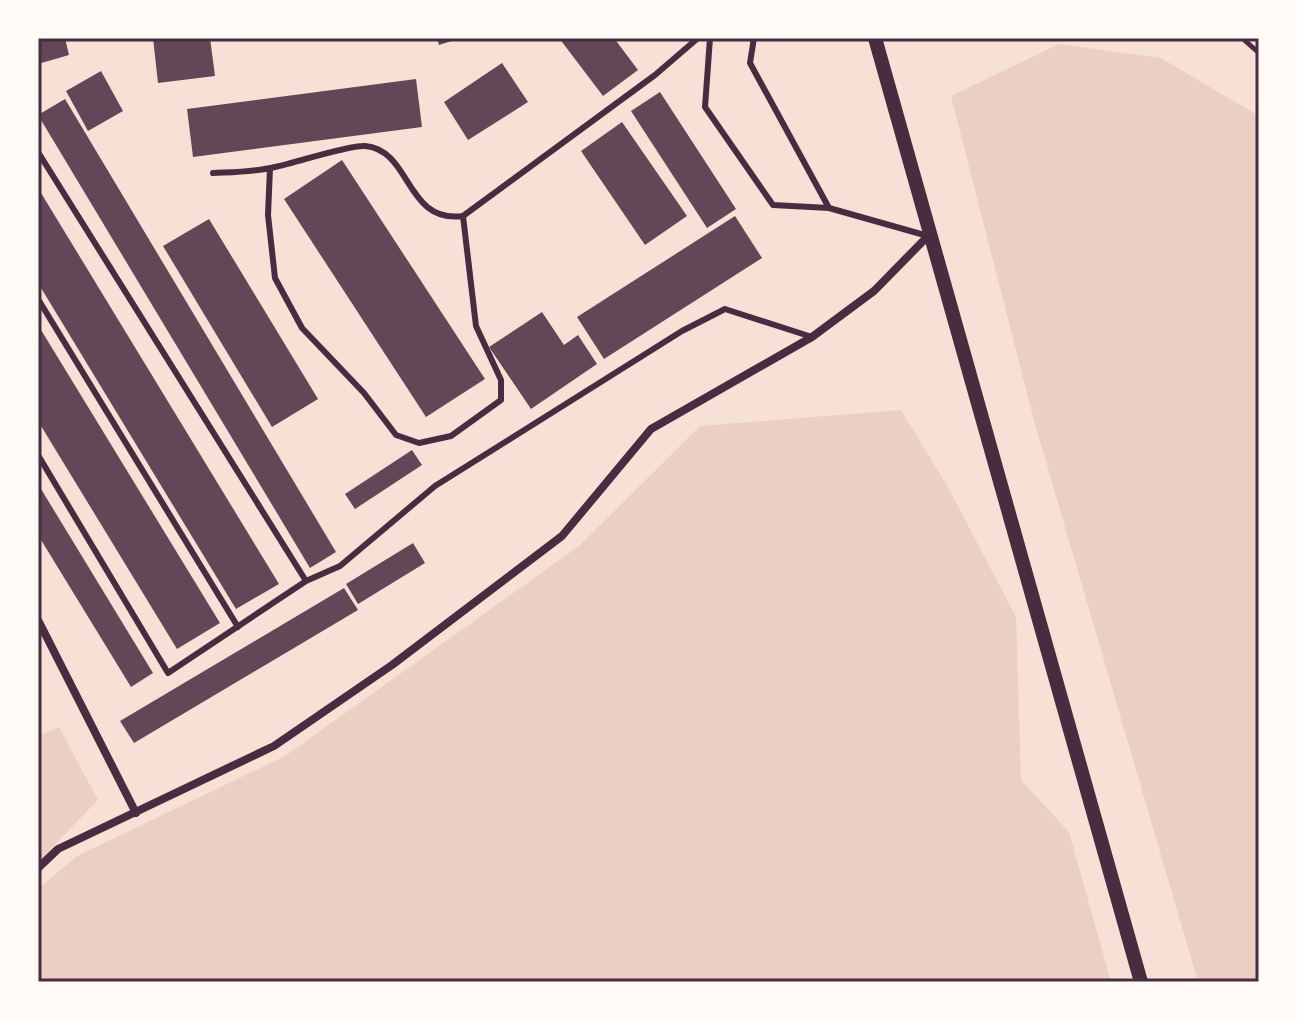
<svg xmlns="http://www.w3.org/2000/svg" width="1297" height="1020" viewBox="0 0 1297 1020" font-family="Barlow,sans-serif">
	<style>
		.green { fill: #ebcfc5 }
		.building { fill: #644757 }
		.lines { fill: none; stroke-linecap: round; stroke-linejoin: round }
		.path { stroke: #4a2c40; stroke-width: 5 }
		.service { stroke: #4a2c40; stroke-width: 6 }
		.minor { stroke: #4a2c40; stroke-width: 8 }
		.tertiary { stroke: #4a2c40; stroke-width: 14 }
		.neatline { fill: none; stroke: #4a2c40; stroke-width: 3 }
	</style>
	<rect width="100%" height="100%" fill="#f7e1d7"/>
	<path class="green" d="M 1059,44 L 1161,58 L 1259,116 L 1259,982 L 1198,982 L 1034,421 L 951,96 Z
		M 901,410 L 949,489 L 1016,617 L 1021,780 L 1069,832 L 1111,982 L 38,982 L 38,889 L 77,856 L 285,756 L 579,546 L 700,426 Z
		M 59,727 L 98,800 L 38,862 L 38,736 Z"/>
	<path class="building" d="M 38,38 L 65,38 L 69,55 L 38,64 Z
		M 153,38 L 210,38 L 215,76 L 158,83 Z
		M 437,38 L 458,38 L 458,39 L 439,45 Z
		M 559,38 L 614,38 L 638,70 L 603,96 Z
		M 502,63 L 528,102 L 468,140 L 444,102 Z
		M 101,71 L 123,111 L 88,131 L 66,91 Z
		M 416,79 L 422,127 L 193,157 L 187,109 Z
		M 660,92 L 736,209 L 707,228 L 631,111 Z
		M 65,99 L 336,552 L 310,568 L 38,115 Z
		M 622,122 L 687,216 L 645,245 L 581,151 Z
		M 342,160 L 485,379 L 426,417 L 284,199 Z
		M 38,188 L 279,584 L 236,609 L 38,283 Z
		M 735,216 L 762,258 L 604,359 L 577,317 Z
		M 209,219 L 318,399 L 272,427 L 163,246 Z
		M 542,312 L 564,345 L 578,335 L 597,364 L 531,409 L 489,347 Z
		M 38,325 L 220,623 L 177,649 L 38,421 Z
		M 412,450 L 422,465 L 355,509 L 345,494 Z
		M 38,484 L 153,673 L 131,687 L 38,535 Z
		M 413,543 L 425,563 L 358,604 L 346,584 Z
		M 344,588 L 358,610 L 134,743 L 120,721 Z"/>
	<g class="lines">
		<path class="path" d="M 1242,38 L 1259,53"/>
		<path class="service" d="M 710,38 L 705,107 L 773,205 L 829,208 L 750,63 L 754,38
			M 38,152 L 306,581
			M 270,168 L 268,215 L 275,278 L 302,328 L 364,393 L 396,435 L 419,443 L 451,436 L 501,400 L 501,380 L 476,326 L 463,216
			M 213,173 C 234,172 255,172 275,167 C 296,163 347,145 365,146 C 412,150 405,224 463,216 L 655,75 L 698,38
			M 829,208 L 928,236
			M 38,299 L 238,627
			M 38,455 L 168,673 L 306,581 L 340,566 L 435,486 L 682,331 L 725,309 L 812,337"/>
		<path class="minor" d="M 38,620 L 136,813
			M 38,868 L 58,849 L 274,746 L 392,665 L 562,536 L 651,429 L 812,337 L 874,291 L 928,236"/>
		<path class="tertiary" d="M 875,38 L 1141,982"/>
	</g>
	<rect width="1297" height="1020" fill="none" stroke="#fffaf5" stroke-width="80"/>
	<rect x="40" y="40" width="1217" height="940" class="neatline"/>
</svg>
